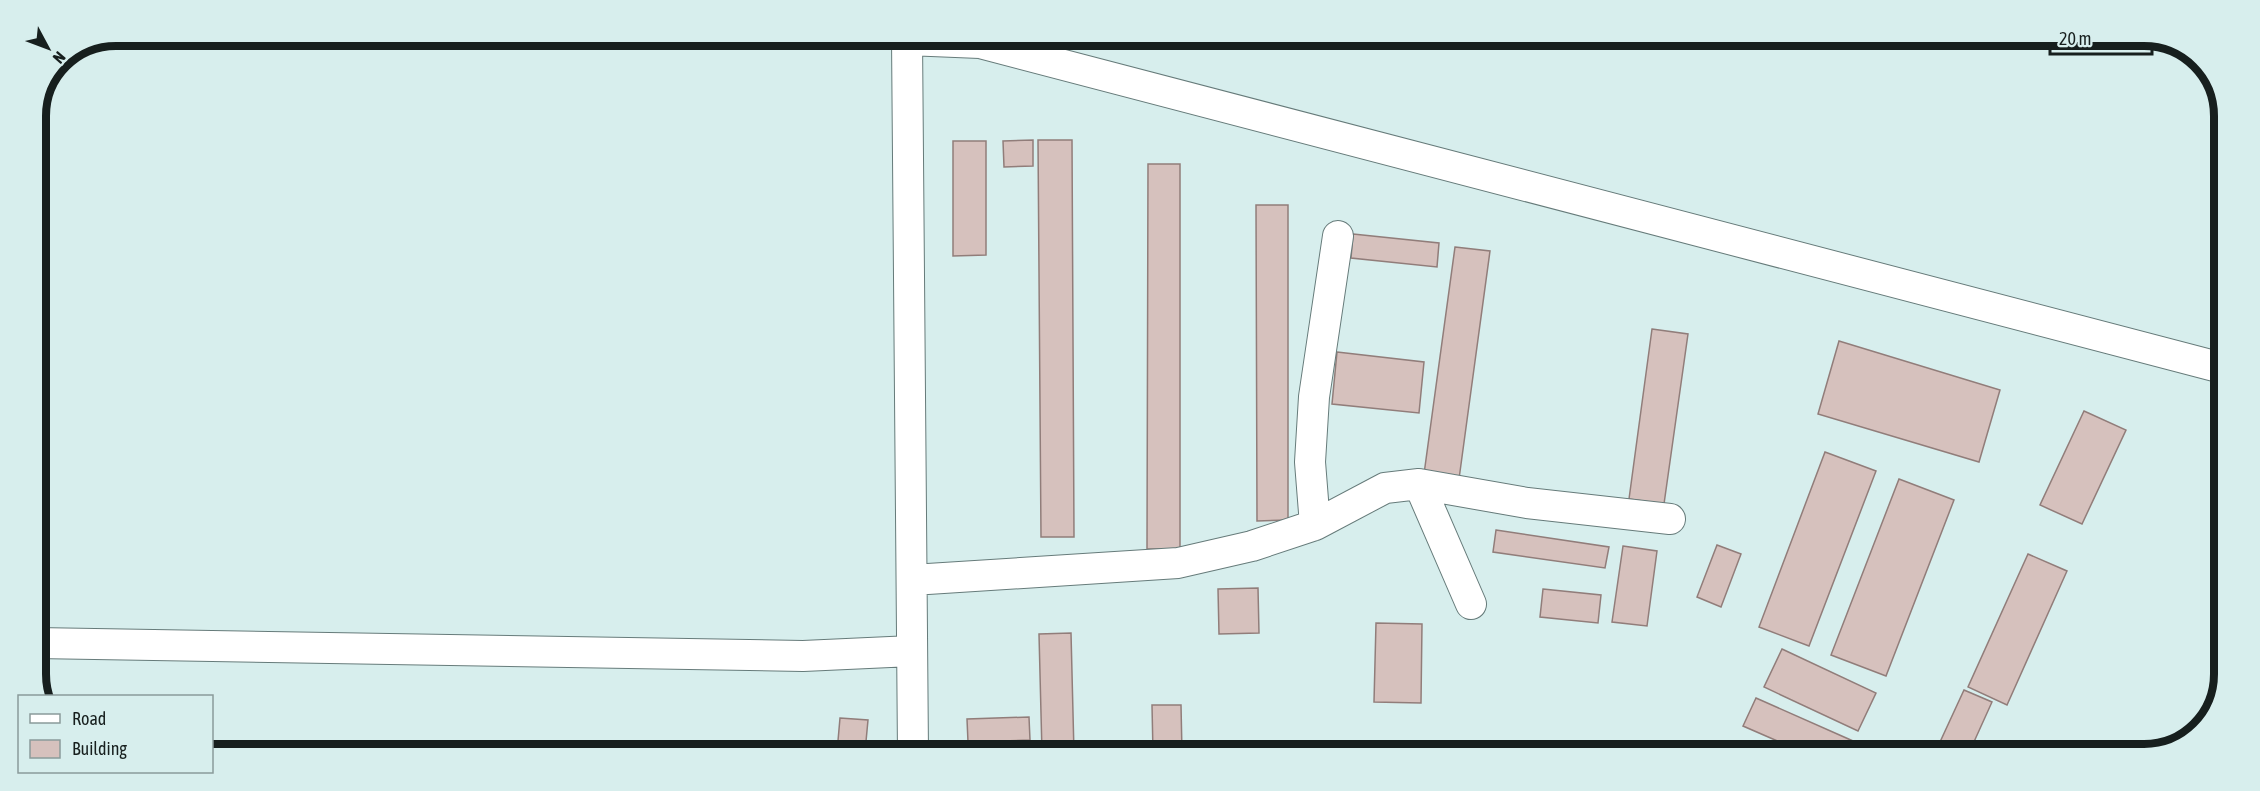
<svg xmlns="http://www.w3.org/2000/svg" width="2260" height="791" viewBox="0 0 2260 791" font-family="'Asap Condensed',sans-serif">
	<style>
		.building { fill: #d6c1bd; stroke: #917d7a; stroke-width: 1.5 }
		.lines { fill: none; stroke-linecap: round; stroke-linejoin: round }
		.minor-casing { stroke: #667b7a; stroke-width: 32 }
		.minor { stroke: #fff; stroke-width: 30 }
		.rim { fill: none; stroke: #171f1e; stroke-width: 8 }
	</style>
	<rect width="100%" height="100%" fill="#d7eeed"/>
	<path class="building" d="M 1033,140 L 1033,166 L 1004,167 L 1003,141 Z
		M 1038,140 L 1072,140 L 1074,537 L 1041,537 Z
		M 953,141 L 986,141 L 986,255 L 953,256 Z
		M 1148,164 L 1180,164 L 1180,549 L 1147,549 Z
		M 1256,205 L 1288,205 L 1288,520 L 1257,521 Z
		M 1353,234 L 1439,243 L 1437,267 L 1351,258 Z
		M 1455,247 L 1490,251 L 1459,479 L 1424,474 Z
		M 1652,329 L 1688,334 L 1664,504 L 1629,499 Z
		M 1839,341 L 2000,390 L 1979,462 L 1818,414 Z
		M 1337,352 L 1424,362 L 1419,413 L 1332,404 Z
		M 2084,411 L 2126,430 L 2082,524 L 2040,505 Z
		M 1825,452 L 1876,471 L 1809,646 L 1759,627 Z
		M 1899,479 L 1954,500 L 1886,676 L 1831,655 Z
		M 1496,530 L 1609,547 L 1605,568 L 1493,552 Z
		M 1717,545 L 1741,554 L 1721,607 L 1697,597 Z
		M 1623,546 L 1657,551 L 1647,626 L 1612,622 Z
		M 2028,554 L 2067,571 L 2007,705 L 1968,687 Z
		M 1258,588 L 1259,633 L 1219,634 L 1218,589 Z
		M 1543,589 L 1601,595 L 1598,623 L 1540,617 Z
		M 1376,623 L 1422,624 L 1421,703 L 1374,702 Z
		M 1071,633 L 1074,753 L 1042,753 L 1039,634 Z
		M 1782,649 L 1876,693 L 1858,731 L 1764,687 Z
		M 1964,690 L 1992,702 L 1968,755 L 1934,755 Z
		M 1756,698 L 1853,741 L 1847,754 L 1807,754 L 1743,726 Z
		M 1152,705 L 1181,705 L 1182,753 L 1153,753 Z
		M 1029,717 L 1030,740 L 968,742 L 967,719 Z
		M 840,718 L 868,720 L 865,752 L 837,752 Z"/>
	<g class="lines">
		<g class="minor-casing">
			<path id="minor" d="M 907,38 L 913,753
				M 907,40 L 980,43 L 2222,368
				M 1419,484 L 1471,604
				M 1315,525 L 1385,488 L 1419,484 L 1527,503 L 1670,519
				M 912,580 L 1178,563 L 1252,546 L 1315,525 L 1310,462 L 1314,397 L 1338,236
				M 36,643 L 803,656 L 912,651"/>
		</g>
		<use href="#minor" class="minor"/>
	</g>
	<path d="M0 0H2260V791H0ZM116 46H2144A70 70 0 0 1 2214 116V674A70 70 0 0 1 2144 744H116A70 70 0 0 1 46 674V116A70 70 0 0 1 116 46Z" fill="#d7eeed" fill-rule="evenodd"/>
	<path class="rim" d="M116 46H2144A70 70 0 0 1 2214 116V674A70 70 0 0 1 2144 744H116A70 70 0 0 1 46 674V116A70 70 0 0 1 116 46Z"/>
	<rect x="18" y="695" width="195" height="78" fill="#d7eeed" stroke="#8a9b9a" stroke-width="1.5"/>
	<rect x="30" y="714" width="30" height="9" fill="#ffffff" stroke="#8a9b9a" stroke-width="1.5"/>
	<text x="72" y="725" font-size="18" fill="#171f1e">Road</text>
	<rect x="30" y="740" width="30" height="18" fill="#d6c1bd" stroke="#8a9b9a" stroke-width="1.5"/>
	<text x="72" y="755" font-size="18" fill="#171f1e">Building</text>
	<g transform="translate(48 48) rotate(131)" stroke="#d7eeed" stroke-width="4.5" paint-order="stroke">
	<path d="M0-4.5L10 22L0 15L-10 22Z" fill="#171f1e"/>
	<text y="-9" font-size="16" font-weight="bold" text-anchor="middle" fill="#171f1e">N</text>
	</g>
	<path d="M2050 45v9h102v-9" fill="none" stroke="#171f1e" stroke-width="3"/>
	<text x="2059" y="45" font-size="18" fill="#171f1e" stroke="#d7eeed" stroke-width="4.5" paint-order="stroke">20 m</text>
</svg>
